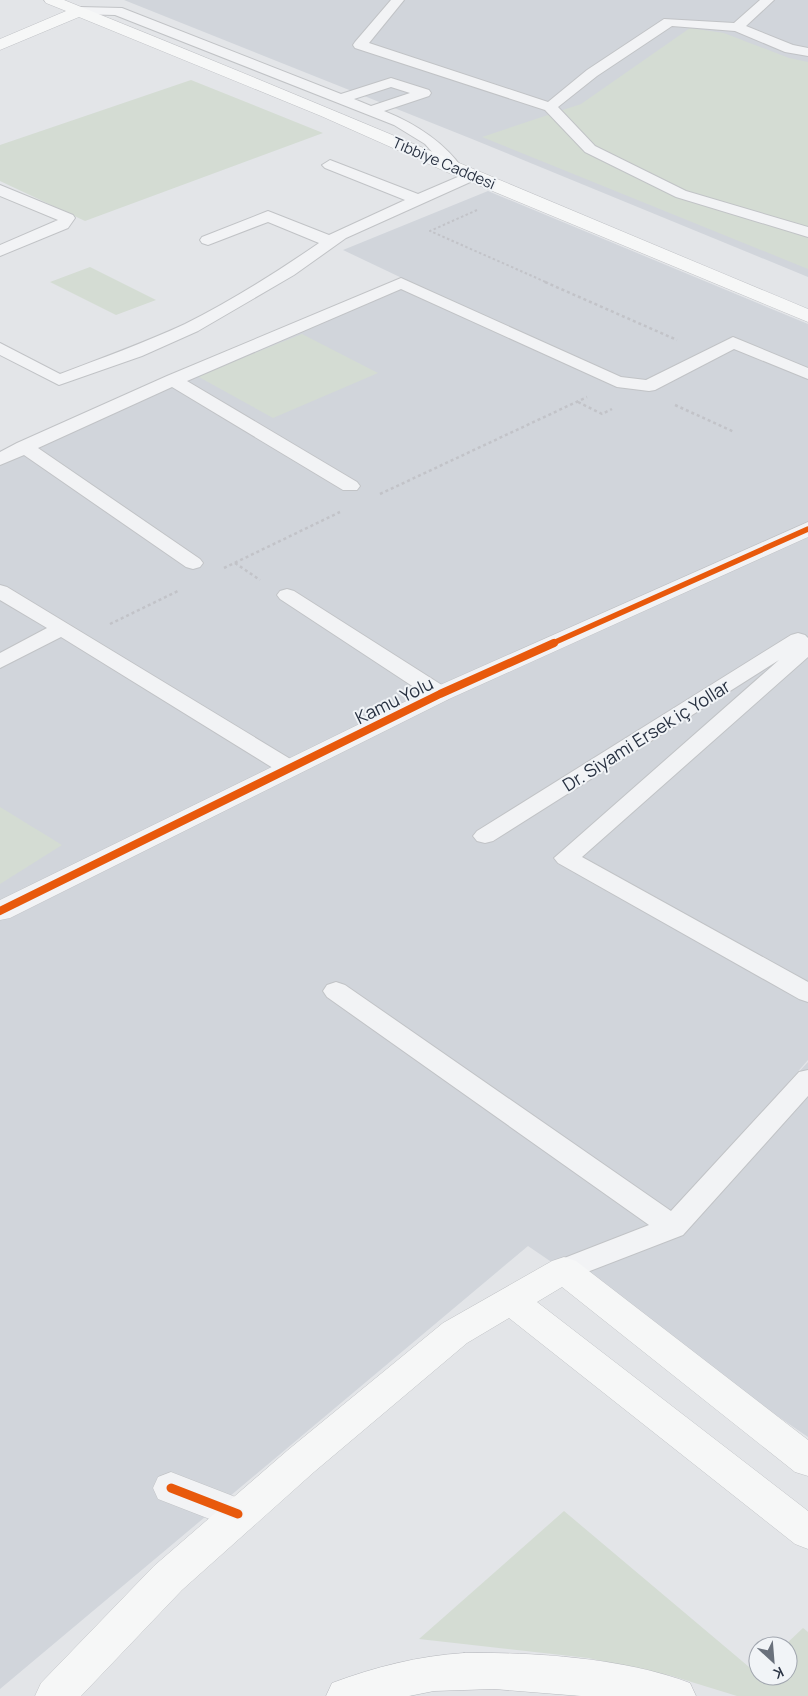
<svg xmlns="http://www.w3.org/2000/svg" width="808" height="1696" viewBox="0 0 808 1696" font-family="Manrope,sans-serif">
	<style>
		.built { fill: #d1d5db }
		.green { fill: #d4dcd3 }
		.lines { fill: none; stroke-linecap: round; stroke-linejoin: round }
		.service-casing { stroke: #c1c3c6; stroke-width: 2 }
		.minor-casing { stroke: #c1c3c6; stroke-width: 1 }
		.secondary-casing { stroke: #c1c3c6; stroke-width: 1 }
		.primary-casing { stroke: #c0c2c6; stroke-width: 1 }
		.trunk-casing { stroke: #b6b8bd; stroke-width: 1 }
		.path-far1 { stroke: #c2c3c8; stroke-width: 2; stroke-dasharray: 2.5 2.5; stroke-linecap: butt }
		.path { stroke: #c2c3c8; stroke-width: 2.5; stroke-dasharray: 3 3; stroke-linecap: butt }
		.service { fill: #f2f3f5; fill-rule: evenodd }
		.minor { fill: #f2f3f5; fill-rule: evenodd }
		.secondary { fill: #f6f7f7; fill-rule: evenodd }
		.primary { fill: #f6f7f7; fill-rule: evenodd }
		.trunk { fill: #f6f7f7; fill-rule: evenodd }
		.cycleway-far2-casing { stroke: #f1f4f7; stroke-width: 8 }
		.cycleway-far1-casing { stroke: #f1f4f7; stroke-width: 11 }
		.cycleway-casing { stroke: #f1f4f7; stroke-width: 12 }
		.cycleway-far2 { stroke: #e8590c; stroke-width: 5.5 }
		.cycleway-far1 { stroke: #e8590c; stroke-width: 8 }
		.cycleway { stroke: #e8590c; stroke-width: 9 }
		.labels { text-anchor: middle; dominant-baseline: central; stroke-width: 4; stroke-linejoin: round; paint-order: stroke }
		.far-street-label { font-size: 15px; fill: #293242; stroke: #f1f4f7 }
		.street-label { font-size: 18px; fill: #293242; stroke: #f1f4f7 }
	</style>
	<rect width="100%" height="100%" fill="#e3e5e8"/>
	<path class="built" d="M 124,0 L 808,0 L 808,277 L 472,139 Z
		M 488,191 L 808,324 L 808,1060 L 766,1108 L 808,1062 L 808,1437 L 528,1246 L 0,1689 L 0,452 L 36,434 L 404,279 L 343,250 Z"/>
	<path class="green" d="M 690,28 L 724,33 L 789,58 L 808,62 L 808,269 L 482,137 L 581,104 Z
		M 191,80 L 323,133 L 85,221 L 0,181 L 0,145 Z
		M 90,267 L 156,300 L 116,315 L 50,282 Z
		M 302,334 L 378,373 L 273,418 L 197,376 Z
		M 0,807 L 62,845 L 0,884 Z
		M 564,1511 L 755,1672 L 758,1670 L 758,1676 L 788,1676 L 788,1646 L 784,1646 L 803,1628 L 808,1632 L 808,1696 L 737,1696 L 672,1676 L 588,1658 L 419,1639 Z"/>
	<g class="lines">
		<g class="service-casing">
			<path id="service" d="M 391,0 L 404,0 L 369,43 L 548,102 L 587,70 L 664,19 L 734,23 L 760,0 L 774,0 L 746,26 L 793,45 L 808,48 L 808,56 L 785,52 L 735,31 L 672,26 L 597,76 L 558,107 L 595,146 L 686,191 L 808,227 L 808,237 L 676,197 L 585,152 L 545,110 L 355,48 L 353,45 L 355,42 Z
				M 79,7 L 122,8 L 341,94 L 391,78 L 429,90 L 431,93 L 429,96 L 384,111 C 416,124 443,141 463,169 L 460,172 L 450,172 L 425,144 L 394,125 L 115,15 L 74,14 L 72,11 ZM 391,87 L 410,93 L 371,106 L 354,99 Z
				M 330,160 L 418,194 L 467,173 L 477,173 L 480,176 L 477,179 L 346,238 L 294,275 L 198,331 L 142,356 L 59,385 L 0,355 L 0,343 L 60,374 C 102,358 144,343 185,324 C 231,301 277,272 319,243 L 268,222 L 208,245 L 202,243 L 200,240 L 202,237 L 268,211 L 329,235 L 405,200 L 325,168 L 322,165 Z
				M 0,185 L 73,215 L 75,218 L 68,228 L 0,256 L 0,245 L 58,220 L 0,196 Z
				M 401,278 L 621,377 L 646,380 L 733,337 L 808,368 L 808,379 L 734,349 L 655,390 L 649,391 L 617,387 L 401,289 L 187,381 L 357,482 L 360,486 L 357,490 L 343,490 L 172,387 L 38,448 L 200,559 L 203,563 L 200,567 L 193,569 L 186,567 L 24,455 L 0,465 L 0,452 L 17,443 L 167,376 Z
				M 0,585 L 7,587 L 297,763 L 300,768 L 297,773 L 289,775 L 281,773 L 61,637 L 0,668 L 0,653 L 47,628 L 0,600 Z
				M 287,589 L 294,591 L 448,689 L 451,694 L 448,699 L 440,701 L 432,699 L 280,599 L 277,595 L 280,591 Z
				M 798,633 L 805,635 L 808,638 L 808,657 L 582,857 L 808,982 L 808,1002 L 799,999 L 558,863 L 554,858 L 779,660 L 493,841 L 485,843 L 477,841 L 473,836 L 477,831 L 791,635 Z
				M 336,982 L 345,985 L 671,1211 L 799,1072 L 808,1070 L 808,1096 L 683,1235 L 564,1281 L 554,1278 L 549,1270 L 554,1262 L 649,1225 L 327,997 L 323,991 L 327,985 Z"/>
		</g>
		<g class="minor-casing">
			<path id="minor" d="M 808,522 L 808,537 L 449,699 L 10,918 L 0,920 L 0,900 L 431,689 Z
				M 171,1472 L 251,1503 L 257,1514 L 251,1525 L 238,1530 L 158,1499 L 153,1488 L 158,1477 Z"/>
		</g>
		<g class="secondary-casing">
			<path id="secondary" d="M 564,1257 L 576,1261 L 808,1440 L 808,1476 L 795,1472 L 562,1287 L 537,1302 L 808,1511 L 808,1549 L 795,1544 L 509,1318 L 467,1343 L 314,1472 L 182,1590 L 81,1696 L 35,1696 L 41,1683 L 154,1566 L 288,1450 L 443,1323 L 552,1261 Z"/>
		</g>
		<g class="primary-casing">
			<path id="primary" d="M 44,0 L 64,0 C 313,100 560,206 808,309 L 808,322 L 449,173 L 321,116 L 79,17 L 0,50 L 0,39 L 66,11 L 46,3 Z"/>
		</g>
		<g class="trunk-casing">
			<path id="trunk" d="M 464,1653 C 534,1652 624,1658 690,1683 L 696,1696 L 581,1696 L 494,1689 L 434,1691 L 409,1696 L 326,1696 L 332,1683 C 375,1667 418,1656 464,1653 Z"/>
		</g>
		<path class="path-far1" d="M 477,210 L 430,231 L 548,283"/>
		<path class="path" d="M 545,282 L 677,340
			M 578,402 L 602,414 L 612,409
			M 675,405 L 734,432
			M 380,494 L 587,397
			M 235,563 L 260,580
			M 224,568 L 340,512
			M 110,624 L 180,590"/>
		<use href="#service" class="service"/>
		<use href="#minor" class="minor"/>
		<use href="#secondary" class="secondary"/>
		<use href="#primary" class="primary"/>
		<use href="#trunk" class="trunk"/>
		<g class="cycleway-far2-casing">
			<path id="cycleway-far2" d="M 551,644 L 808,529"/>
		</g>
		<g class="cycleway-far1-casing">
			<path id="cycleway-far1" d="M 0,911 L 440,694 L 554,643"/>
		</g>
		<g class="cycleway-casing">
			<path id="cycleway" d="M 171,1488 L 238,1514"/>
		</g>
		<use href="#cycleway-far2" class="cycleway-far2"/>
		<use href="#cycleway-far1" class="cycleway-far1"/>
		<use href="#cycleway" class="cycleway"/>
	</g>
	<g class="labels">
		<g class="far-street-label">
			<text transform="translate(444 163) rotate(23)">Tıbbiye Caddesi</text>
		</g>
		<g class="street-label">
			<text transform="translate(394 700) rotate(-26)">Kamu Yolu</text>
			<text transform="translate(646 735) rotate(-32)">Dr. Siyami Ersek iç Yollar</text>
		</g>
	</g>
	<g transform="translate(773 1661) rotate(154)"><circle r="24" fill="#f1f4f7" stroke="#a1a6af"/>
	<path d="M0-4L9 19L0 12L-9 19Z" fill="#6a717c"/>
	<text y="-8" font-size="14" font-weight="bold" text-anchor="middle" fill="#293242">K</text>
	</g>
</svg>
